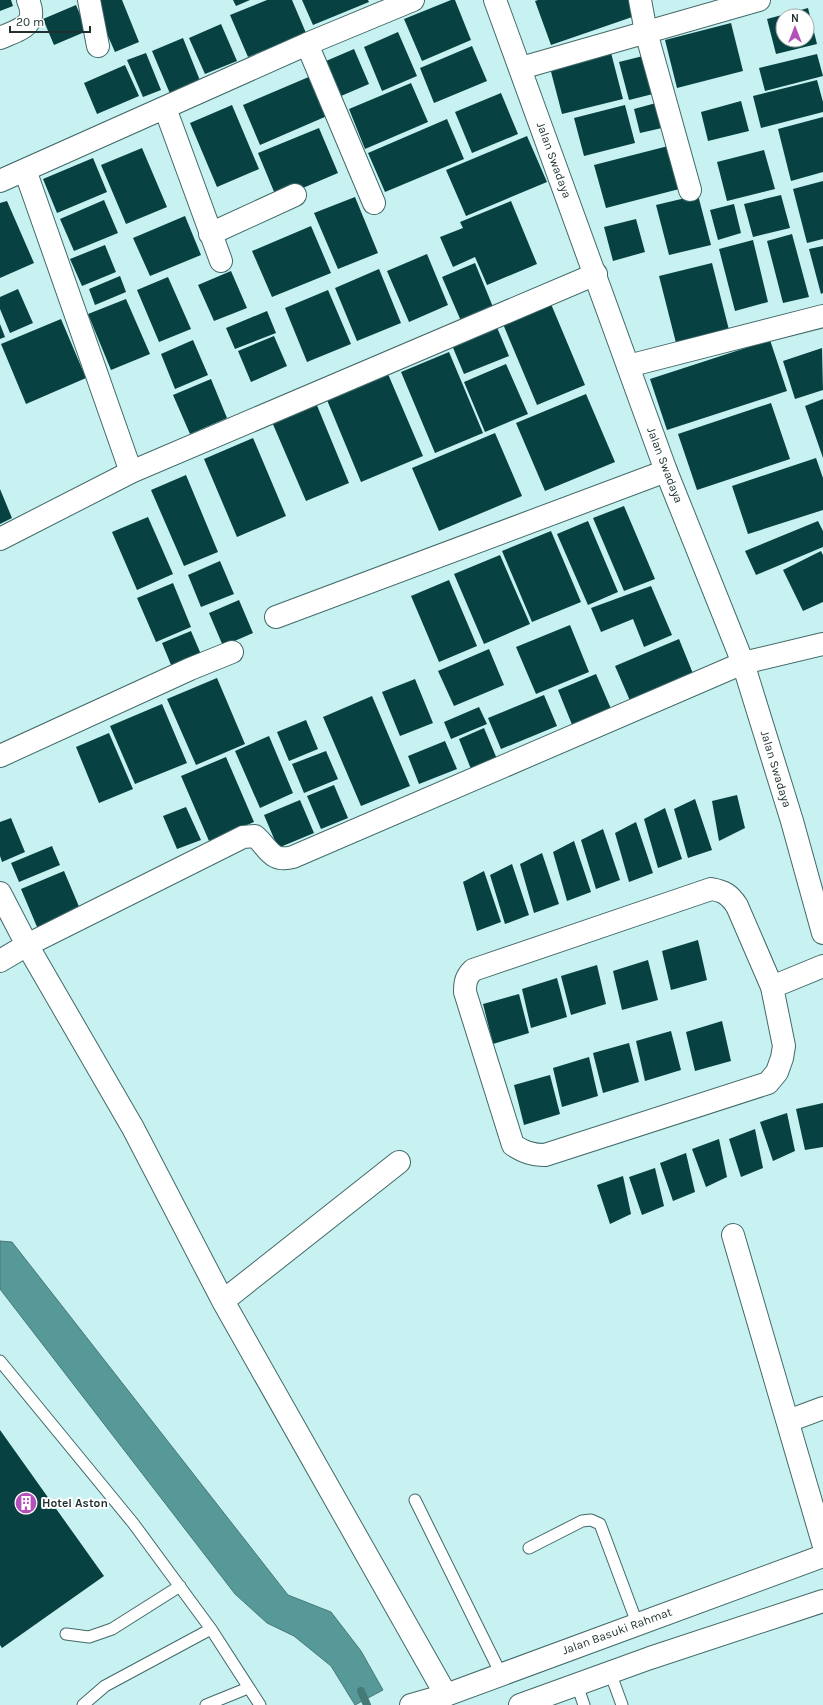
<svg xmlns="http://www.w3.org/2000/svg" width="823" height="1705" viewBox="0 0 823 1705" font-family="Karla,sans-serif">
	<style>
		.water { fill: #569998; stroke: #467a78 }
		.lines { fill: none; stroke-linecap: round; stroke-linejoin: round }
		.stream { stroke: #467a78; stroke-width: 8 }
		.building { fill: #084141; fill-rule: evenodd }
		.service-casing { stroke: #426968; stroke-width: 13 }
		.minor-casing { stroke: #426968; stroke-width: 24 }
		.tertiary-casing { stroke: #426968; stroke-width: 24 }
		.trunk-casing { stroke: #426968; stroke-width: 24 }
		.service { stroke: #fff; stroke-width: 11 }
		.minor { stroke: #fff; stroke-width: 22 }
		.tertiary { stroke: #fff; stroke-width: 22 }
		.trunk { stroke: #fff; stroke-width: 22 }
		.labels { text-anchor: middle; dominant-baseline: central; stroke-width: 4; stroke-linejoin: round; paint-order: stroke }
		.street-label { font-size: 12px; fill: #1f302f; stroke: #fff }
		.poi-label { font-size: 12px; font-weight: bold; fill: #1f302f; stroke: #fff; text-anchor: start }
	</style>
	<rect width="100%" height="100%" fill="#c7f2f1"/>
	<path class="water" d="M 0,1241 L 12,1242 L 288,1595 L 331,1612 L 361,1651 L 383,1690 L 355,1705 L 331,1666 L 294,1636 L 267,1623 L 235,1594 L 0,1289 Z"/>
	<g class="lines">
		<path class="stream" d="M 361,1691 L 367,1705"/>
	</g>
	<path class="building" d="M 0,0 L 11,0 L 13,6 L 0,11 Z
		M 92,0 L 122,0 L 139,42 L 115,52 Z
		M 233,0 L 250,0 L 236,6 Z
		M 267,0 L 292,0 L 306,33 L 248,57 L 230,15 Z
		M 302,0 L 368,0 L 369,2 L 313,25 Z
		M 451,0 L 455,0 L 471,40 L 422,61 L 404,19 Z
		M 538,0 L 632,0 L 638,15 L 551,45 L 535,1 Z
		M 76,5 L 87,31 L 54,45 L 43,19 Z
		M 808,8 L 817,44 L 776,54 L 767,19 ZM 783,16 L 807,16 L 807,40 L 783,40 Z
		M 731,23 L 743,71 L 677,88 L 665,40 Z
		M 221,24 L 237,61 L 205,74 L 189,38 Z
		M 398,32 L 417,76 L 382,91 L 364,47 Z
		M 183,38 L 201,83 L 171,96 L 152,51 Z
		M 472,46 L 487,81 L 434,103 L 420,68 Z
		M 354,49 L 369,84 L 341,96 L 326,61 Z
		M 610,49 L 623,99 L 562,114 L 549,64 Z
		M 146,53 L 161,90 L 143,97 L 127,60 Z
		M 651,54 L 661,92 L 629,100 L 619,62 Z
		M 817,54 L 823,76 L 765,91 L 759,68 Z
		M 125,65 L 139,96 L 97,114 L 84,83 Z
		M 311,76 L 327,116 L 260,145 L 243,105 Z
		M 817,80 L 823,102 L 823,112 L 761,128 L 753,96 Z
		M 411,83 L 428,122 L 365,149 L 349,109 Z
		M 501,93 L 518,134 L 472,153 L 455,112 Z
		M 741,101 L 749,131 L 708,141 L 701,112 Z
		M 656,103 L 662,128 L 640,133 L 634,109 Z
		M 232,105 L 259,169 L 217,187 L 190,123 Z
		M 625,105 L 635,143 L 584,156 L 574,118 Z
		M 823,117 L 823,172 L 791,181 L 778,129 Z
		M 447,119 L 464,159 L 385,192 L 368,153 Z
		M 319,128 L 338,173 L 277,199 L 258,153 Z
		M 527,136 L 547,182 L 466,216 L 446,170 Z
		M 676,144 L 687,187 L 606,208 L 594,165 Z
		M 142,148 L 167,207 L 126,224 L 101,165 Z
		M 764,150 L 775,189 L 727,201 L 717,162 Z
		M 93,158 L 107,192 L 57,213 L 43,179 Z
		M 823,181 L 823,239 L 807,243 L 793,189 Z
		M 698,195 L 711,245 L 669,255 L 656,205 Z
		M 781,195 L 790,228 L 753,237 L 744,204 Z
		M 355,197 L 378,253 L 338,269 L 314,213 Z
		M 104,200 L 118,233 L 74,251 L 60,219 Z
		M 7,201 L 34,263 L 0,278 L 0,203 Z
		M 511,201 L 537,264 L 487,285 L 475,257 L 453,267 L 440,237 L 463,228 L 460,222 Z
		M 734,204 L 741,233 L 718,240 L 710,210 Z
		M 185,216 L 201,255 L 150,276 L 133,238 Z
		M 636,219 L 645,252 L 613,261 L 604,227 Z
		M 311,226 L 331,273 L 272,297 L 252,251 Z
		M 792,234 L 809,297 L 783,303 L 767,241 Z
		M 753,240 L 768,302 L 735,311 L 719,249 Z
		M 105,245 L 116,272 L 82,286 L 70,259 Z
		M 823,246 L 823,293 L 821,294 L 809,249 Z
		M 427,254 L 448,305 L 409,322 L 387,271 Z
		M 475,263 L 493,307 L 461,321 L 442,277 Z
		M 712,263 L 729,330 L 676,343 L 659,276 Z
		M 379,269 L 401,323 L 357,341 L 335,288 Z
		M 231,271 L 247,308 L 214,321 L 198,285 Z
		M 120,276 L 126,292 L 95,305 L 89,289 Z
		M 168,277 L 191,329 L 159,342 L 137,290 Z
		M 18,289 L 33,323 L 10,333 L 0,309 L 0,297 Z
		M 328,290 L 351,344 L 307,362 L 285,308 Z
		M 126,299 L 150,354 L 111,370 L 88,314 Z
		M 551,304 L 585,385 L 537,405 L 503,324 Z
		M 267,311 L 276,333 L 235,349 L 226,328 Z
		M 61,319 L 86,378 L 26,404 L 1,344 Z
		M 0,324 L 5,337 L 0,339 Z
		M 496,325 L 509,356 L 464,374 L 451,343 Z
		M 274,336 L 287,366 L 251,382 L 238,351 Z
		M 193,340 L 208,375 L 175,389 L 161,354 Z
		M 770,340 L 787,391 L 667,430 L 650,379 Z
		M 822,348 L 823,390 L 795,399 L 783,361 Z
		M 449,352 L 483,433 L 435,453 L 401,372 Z
		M 506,364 L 528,414 L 485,432 L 464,382 Z
		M 388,374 L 423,456 L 361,482 L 327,400 Z
		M 211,379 L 227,418 L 190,434 L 173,395 Z
		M 586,394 L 615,462 L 545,491 L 516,423 Z
		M 823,399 L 823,458 L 805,406 Z
		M 316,403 L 349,483 L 306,501 L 272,422 Z
		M 771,403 L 790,459 L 697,490 L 678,434 Z
		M 495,433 L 522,496 L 439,531 L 412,468 Z
		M 253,438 L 286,516 L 237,537 L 204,459 Z
		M 816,458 L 823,478 L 823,510 L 748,534 L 732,486 Z
		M 186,475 L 218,552 L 184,566 L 151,490 Z
		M 0,489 L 12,518 L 0,524 Z
		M 624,506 L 655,579 L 624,591 L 593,518 Z
		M 148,517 L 173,574 L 137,590 L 112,532 Z
		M 588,521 L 618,592 L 588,605 L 557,534 Z
		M 818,521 L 823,531 L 823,547 L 756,575 L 745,551 Z
		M 551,531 L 581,602 L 532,622 L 502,551 Z
		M 821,551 L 823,555 L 823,602 L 803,611 L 783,570 Z
		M 500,555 L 530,624 L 484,644 L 454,574 Z
		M 220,561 L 234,594 L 201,607 L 188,575 Z
		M 449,580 L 477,646 L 439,662 L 411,596 Z
		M 173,583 L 191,627 L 156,642 L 137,598 Z
		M 651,586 L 672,635 L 644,647 L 633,619 L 601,632 L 591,608 Z
		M 239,600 L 253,633 L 223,646 L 209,613 Z
		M 570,625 L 589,672 L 536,694 L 516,647 Z
		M 191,631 L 203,659 L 174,672 L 162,643 Z
		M 679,639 L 694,676 L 631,703 L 615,666 Z
		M 489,649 L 504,685 L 454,706 L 438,671 Z
		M 596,674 L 612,711 L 573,727 L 558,690 Z
		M 217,678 L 245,744 L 196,765 L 167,699 Z
		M 415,679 L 433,723 L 400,736 L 382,692 Z
		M 544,695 L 557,726 L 501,749 L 488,718 Z
		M 372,696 L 410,786 L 361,806 L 323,717 Z
		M 162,704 L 187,763 L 135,784 L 110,726 Z
		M 479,707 L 487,724 L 451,739 L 444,722 Z
		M 306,720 L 318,749 L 289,761 L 277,732 Z
		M 484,728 L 497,759 L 471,769 L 459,739 Z
		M 109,733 L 133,789 L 99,803 L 76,747 Z
		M 269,736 L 293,793 L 260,808 L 235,751 Z
		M 445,741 L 457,769 L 419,784 L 408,756 Z
		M 326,751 L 338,779 L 304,793 L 292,764 Z
		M 226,757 L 254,822 L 209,841 L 181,776 Z
		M 334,785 L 348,818 L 321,829 L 307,796 Z
		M 737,795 L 745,828 L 719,841 L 712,801 Z
		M 695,799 L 712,850 L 688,858 L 674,809 Z
		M 300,800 L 314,833 L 278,848 L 264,815 Z
		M 186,807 L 201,840 L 177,849 L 163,816 Z
		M 665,808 L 682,859 L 658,868 L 644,819 Z
		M 11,818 L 25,852 L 2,862 L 0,856 L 0,822 Z
		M 636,822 L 653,873 L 629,882 L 615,833 Z
		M 603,829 L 620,880 L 596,889 L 581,840 Z
		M 574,841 L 591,892 L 567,901 L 553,852 Z
		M 52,846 L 60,865 L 19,882 L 11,863 Z
		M 542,853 L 559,904 L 534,913 L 520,864 Z
		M 512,864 L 529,915 L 505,924 L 490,875 Z
		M 64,871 L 83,916 L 40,934 L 21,889 Z
		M 484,871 L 501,922 L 477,931 L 463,882 Z
		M 698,940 L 707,980 L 671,990 L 662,951 Z
		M 648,960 L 658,1000 L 622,1010 L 613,971 Z
		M 597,965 L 606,1004 L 571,1015 L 561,976 Z
		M 557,978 L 567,1017 L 531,1028 L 522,989 Z
		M 519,994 L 529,1033 L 493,1044 L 483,1004 Z
		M 722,1021 L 731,1061 L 695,1071 L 686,1032 Z
		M 671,1031 L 681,1070 L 645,1081 L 636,1041 Z
		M 629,1043 L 639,1082 L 603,1093 L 593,1053 Z
		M 589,1057 L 598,1096 L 562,1107 L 553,1068 Z
		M 550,1075 L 560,1114 L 524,1125 L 514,1085 Z
		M 823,1103 L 823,1147 L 805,1150 L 796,1109 Z
		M 787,1113 L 795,1151 L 773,1161 L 760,1122 Z
		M 755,1129 L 763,1168 L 741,1177 L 729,1139 Z
		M 719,1139 L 727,1177 L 706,1187 L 692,1149 Z
		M 686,1153 L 695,1192 L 673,1201 L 660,1163 Z
		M 655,1168 L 664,1206 L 642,1215 L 629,1177 Z
		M 623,1176 L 631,1214 L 610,1224 L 597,1185 Z
		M 0,1430 L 104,1576 L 2,1648 L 0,1645 Z"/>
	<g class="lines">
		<g class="service-casing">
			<path id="service" d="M 0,1361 L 133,1523 L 211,1629 L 260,1705
				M 415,1500 L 501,1674
				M 529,1548 L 582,1521 L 591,1520 L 600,1524 L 637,1623
				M 66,1634 L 89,1637 L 112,1629 L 180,1586
				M 610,1672 L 622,1705
				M 577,1685 L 584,1705
				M 83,1705 L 105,1686 L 211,1629
				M 206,1705 L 248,1688"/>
		</g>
		<g class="minor-casing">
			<path id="minor" d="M 89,0 L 98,46
				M 640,0 L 646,32 L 690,190
				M 0,38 C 20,29 39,26 28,0
				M 307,44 L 374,203
				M 521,68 L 759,0
				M 165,108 L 221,261
				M 25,170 L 131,472
				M 0,181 L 307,44 L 413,0
				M 210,234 L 295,195
				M 628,366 L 823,316
				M 0,539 L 131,472 L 596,274
				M 276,617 L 666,471
				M 0,756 L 190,669 L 232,652
				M 711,889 C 724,891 730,895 737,906 L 772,987 L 784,1046 L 782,1058 L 777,1072 L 768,1083 L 545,1155 C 532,1155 524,1152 513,1145 L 465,992 C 465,982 466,977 473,970 Z
				M 0,893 L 27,945 L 133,1128 L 223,1301 L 446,1695
				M 0,961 L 27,945 L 243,837 L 255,836 C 269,848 271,863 293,857 L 743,663 L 823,644
				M 772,987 L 823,966
				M 733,1235 L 823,1543
				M 223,1301 L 399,1162
				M 788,1421 L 823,1408"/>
		</g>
		<g class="tertiary-casing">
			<path id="tertiary" d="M 495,0 L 666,471 L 743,663 L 792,821 L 823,933"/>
		</g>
		<g class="trunk-casing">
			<path id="trunk" d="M 411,1705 L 446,1695 L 823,1556
				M 520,1705 L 650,1658 L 823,1601"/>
		</g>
		<use href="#service" class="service"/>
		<use href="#minor" class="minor"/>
		<use href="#tertiary" class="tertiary"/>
		<use href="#trunk" class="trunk"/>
	</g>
	<defs>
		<g id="building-disc" transform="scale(1.15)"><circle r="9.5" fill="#b451b8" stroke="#fff"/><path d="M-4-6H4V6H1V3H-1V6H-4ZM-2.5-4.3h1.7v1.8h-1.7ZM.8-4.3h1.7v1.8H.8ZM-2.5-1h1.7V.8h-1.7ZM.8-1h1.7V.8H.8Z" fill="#fff"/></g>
	</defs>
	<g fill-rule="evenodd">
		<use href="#building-disc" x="26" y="1503"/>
	</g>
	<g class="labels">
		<g class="street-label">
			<text transform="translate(554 160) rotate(70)">Jalan Swadaya</text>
			<text transform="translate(665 465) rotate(69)">Jalan Swadaya</text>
			<text transform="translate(776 769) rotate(73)">Jalan Swadaya</text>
			<text transform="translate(617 1631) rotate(-20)">Jalan Basuki Rahmat</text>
		</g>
		<g class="poi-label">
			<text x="42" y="1503">Hotel Aston</text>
		</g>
	</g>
	<g transform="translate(795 28)"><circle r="19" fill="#ffffff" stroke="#a5acac"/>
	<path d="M0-3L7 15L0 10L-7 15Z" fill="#b451b8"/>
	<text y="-6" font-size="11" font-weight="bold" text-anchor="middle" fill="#1f302f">N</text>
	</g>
	<path d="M10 26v6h80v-6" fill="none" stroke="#1f302f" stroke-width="2"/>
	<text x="16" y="26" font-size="12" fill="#1f302f" stroke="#ffffff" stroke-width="3" paint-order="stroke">20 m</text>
</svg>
